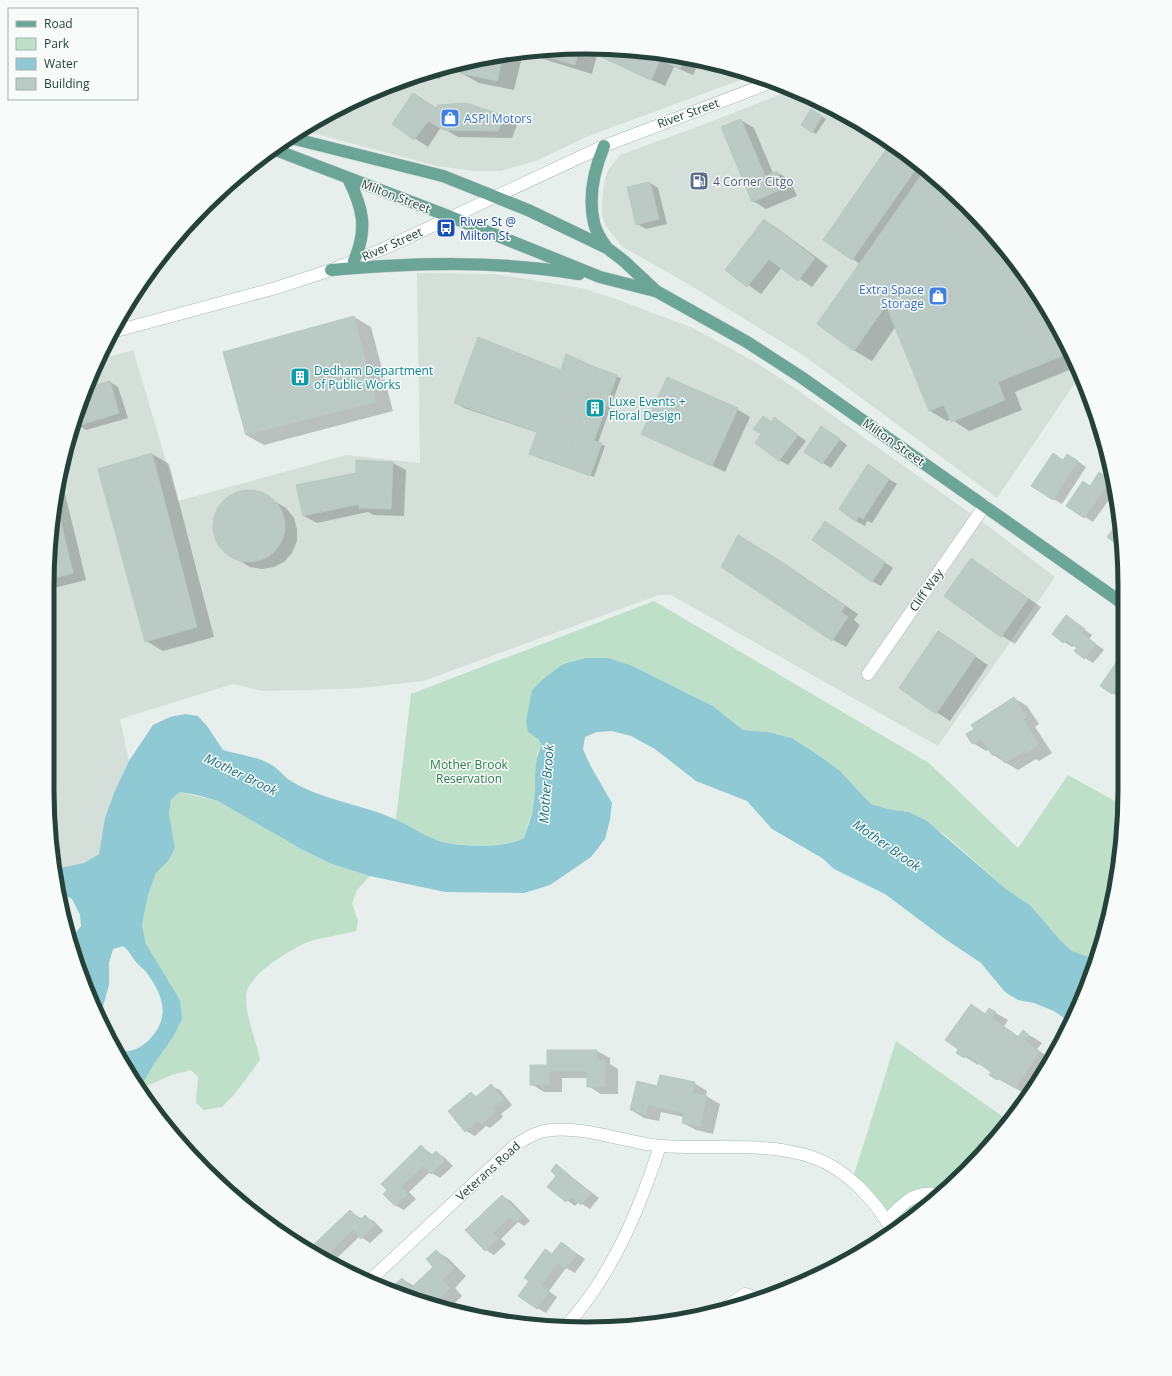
<svg xmlns="http://www.w3.org/2000/svg" width="1172" height="1376" viewBox="0 0 1172 1376" font-family="'Open Sans',sans-serif">
	<style>
		.built { fill: #d4dfda }
		.green { fill: #bfe0c8 }
		.water { fill: #8ec9d4 }
		.shadow { fill: #0003 }
		.building { fill: #bbcac4; stroke: #b8c9c2 }
		.lines { fill: none; stroke-linecap: round; stroke-linejoin: round }
		.minor-casing { stroke: #a8b8b2; stroke-width: 13 }
		.major-casing { stroke: #c2cac8; stroke-width: 13 }
		.minor { stroke: #fff; stroke-width: 12 }
		.major { stroke: #6aa596; stroke-width: 12 }
		.labels { text-anchor: middle; dominant-baseline: central; stroke-width: 3; stroke-linejoin: round; paint-order: stroke }
		.street-label { font-size: 12px; fill: #24423a; stroke: #f7fbf9 }
		.shop-label { font-size: 12px; fill: #366cbe; stroke: #f7fbf9; text-anchor: start }
		.service-label { font-size: 12px; fill: #4e5e75; stroke: #f7fbf9; text-anchor: start }
		.transit-label { font-size: 12px; fill: #164399; stroke: #f7fbf9; text-anchor: start }
		.culture-label { font-size: 12px; fill: #0d838f; stroke: #f7fbf9; text-anchor: start }
		.park-label { font-size: 12px; fill: #2d7a4b; stroke: #f7fbf9 }
		.water-label { font-size: 13px; font-style: italic; fill: #1c6f80; stroke: #f7fbf9 }
		.rim { fill: none; stroke: #24423a; stroke-width: 5 }
	</style>
	<rect width="100%" height="100%" fill="#e6efeb"/>
	<path class="built" d="M 586,47 L 691,57 L 751,76 L 586,137 L 536,161 L 500,171 L 474,171 L 437,166 L 301,130 L 380,88 L 481,57 Z
		M 794,89 L 886,138 L 967,205 L 1034,287 L 1081,374 L 997,498 L 803,355 L 688,284 L 623,247 L 607,228 L 602,215 L 602,200 L 605,178 L 609,169 L 620,155 L 710,122 Z
		M 417,273 L 495,274 L 581,288 L 616,299 L 693,328 L 757,363 L 796,389 L 988,526 L 1055,577 L 938,746 L 671,595 L 659,595 L 423,681 L 362,688 L 305,690 L 263,691 L 233,684 L 120,719 L 129,761 L 105,818 L 99,854 L 84,863 L 60,868 L 58,874 L 47,790 L 52,516 L 65,446 L 98,360 L 133,350 L 178,501 L 346,455 L 420,463 Z
		M 1124,786 L 1124,825 L 1107,813 Z"/>
	<path class="green" d="M 654,601 L 929,763 L 1018,848 L 1068,775 L 1124,806 L 1124,825 L 1097,960 L 1072,951 L 1061,941 L 1030,905 L 1006,889 L 944,834 L 909,812 L 888,809 L 871,804 L 840,771 L 819,755 L 792,738 L 768,732 L 743,730 L 713,706 L 687,693 L 608,658 L 585,658 L 562,664 L 528,732 L 538,739 L 542,745 L 537,753 L 535,801 L 524,838 C 505,848 466,847 444,842 C 427,839 411,828 396,819 L 411,694 Z
		M 180,792 L 218,801 L 301,849 L 332,864 L 370,876 L 357,890 L 352,903 L 358,921 L 356,931 C 340,935 323,937 308,942 C 290,949 245,977 246,997 C 246,1019 256,1039 260,1060 L 234,1095 L 222,1107 L 204,1110 L 196,1103 L 198,1077 L 191,1070 L 172,1075 L 142,1088 L 141,1086 L 156,1061 L 180,1000 L 146,944 L 142,925 L 148,895 L 156,873 L 169,860 L 175,848 L 169,813 L 171,800 Z
		M 896,1041 L 1009,1121 L 991,1146 L 893,1232 L 852,1181 Z"/>
	<path class="water" d="M 585,658 L 608,658 L 630,665 L 713,706 L 743,730 L 768,732 L 792,738 L 820,756 L 840,771 L 871,804 L 888,809 L 909,812 L 927,821 L 1006,889 L 1030,905 L 1061,941 L 1072,951 L 1097,960 L 1070,1022 L 1054,1011 L 1034,1003 L 1018,1000 L 1005,992 L 981,963 L 945,939 L 885,894 L 834,869 L 822,858 L 772,829 L 747,801 L 696,781 L 655,749 L 631,736 L 612,731 L 597,732 L 585,737 L 583,749 L 590,765 L 612,803 L 610,820 L 605,839 L 591,857 L 550,885 L 524,893 L 445,892 L 370,876 L 332,864 L 301,849 L 218,801 L 197,795 L 180,792 L 171,800 L 169,813 L 175,848 L 169,860 L 156,873 L 148,895 L 142,925 L 146,944 L 180,1000 L 182,1019 L 173,1037 L 156,1061 L 141,1086 L 118,1051 C 130,1053 139,1049 148,1041 C 171,1018 164,997 147,973 C 144,969 139,966 136,962 C 131,956 130,951 123,946 L 113,949 L 109,963 L 109,985 L 100,1017 L 103,1029 L 70,941 L 81,926 L 80,915 L 72,899 L 60,892 L 58,874 L 60,868 L 84,863 L 99,854 L 105,818 L 114,793 L 129,761 L 153,725 L 170,717 L 185,714 L 198,716 L 207,726 L 223,750 C 239,755 257,756 272,765 C 278,769 283,775 288,779 C 319,800 363,804 397,820 C 412,827 427,838 443,842 C 464,847 506,848 524,838 C 528,826 533,813 534,801 C 537,783 532,762 542,745 L 538,739 L 528,732 L 526,721 L 532,690 L 542,680 L 563,664 Z"/>
	<path class="shadow" d="M 586,47 L 691,57 L 699,62 L 693,75 L 674,67 L 665,86 L 597,55 L 592,74 L 524,53 Z
		M 523,53 L 514,90 L 479,83 L 461,73 L 464,63 L 481,57 Z
		M 442,69 L 440,79 L 422,75 Z
		M 414,94 L 437,109 L 504,117 L 517,125 L 512,138 L 458,137 L 441,127 L 428,147 L 393,124 Z
		M 812,110 L 826,119 L 816,134 L 802,125 Z
		M 741,120 L 754,128 L 773,173 L 777,172 L 790,180 L 797,196 L 766,209 L 753,201 Z
		M 887,150 L 924,174 L 926,171 L 967,205 L 1034,287 L 1077,367 L 1015,392 L 1022,410 L 969,431 L 951,419 L 947,421 L 930,411 L 896,326 L 872,361 L 855,351 L 818,323 L 860,264 L 825,240 Z
		M 650,183 L 658,188 L 667,224 L 646,229 L 637,224 Z
		M 764,221 L 777,228 L 828,266 L 812,287 L 782,267 L 761,294 L 727,270 Z
		M 354,317 L 371,327 L 393,411 L 264,445 L 246,435 Z
		M 597,369 L 621,378 L 598,443 L 605,446 L 594,477 L 539,458 L 530,453 L 538,433 L 464,408 L 455,403 L 562,372 Z
		M 110,382 L 118,387 L 128,418 L 86,430 L 78,425 L 76,419 L 87,389 Z
		M 737,409 L 750,417 L 725,472 L 642,433 Z
		M 763,417 L 772,422 L 783,424 L 806,441 L 788,465 L 779,460 L 763,434 Z
		M 830,432 L 847,445 L 831,468 L 805,452 Z
		M 152,454 L 169,464 L 214,637 L 163,651 L 146,641 Z
		M 1076,460 L 1086,467 L 1062,504 L 1053,499 L 1064,461 Z
		M 393,463 L 406,470 L 404,516 L 373,515 L 368,512 L 317,523 L 304,516 L 357,474 Z
		M 876,471 L 897,484 L 872,523 L 867,521 L 865,526 L 856,521 Z
		M 1108,478 L 1115,483 L 1116,490 L 1093,522 L 1085,517 L 1090,487 Z
		M 57,489 L 65,494 L 86,580 L 50,589 L 52,516 Z
		M 251,491 L 262,494 L 286,508 L 294,518 L 297,529 L 297,541 L 292,553 L 284,562 L 274,567 L 262,569 L 250,567 L 226,553 L 219,545 L 215,535 L 214,524 L 217,513 L 222,504 L 230,497 L 241,492 Z
		M 826,522 L 893,568 L 881,586 L 872,581 Z
		M 739,536 L 798,573 L 858,614 L 854,620 L 860,625 L 846,647 L 833,640 Z
		M 971,559 L 1041,607 L 1015,644 L 1002,636 Z
		M 1067,617 L 1092,635 L 1089,639 L 1104,650 L 1093,663 L 1085,658 L 1074,645 L 1072,647 L 1064,642 Z
		M 939,632 L 988,665 L 950,721 L 900,688 Z
		M 1125,660 L 1124,693 L 1121,698 L 1112,693 Z
		M 1014,698 L 1027,706 L 1039,724 L 1035,727 L 1052,753 L 1039,761 L 1036,759 L 1018,770 L 993,755 L 989,749 L 986,751 L 973,743 Z
		M 971,1005 L 986,1014 L 989,1009 L 1008,1020 L 1004,1026 L 1019,1037 L 1023,1032 L 1036,1039 L 1042,1043 L 1037,1049 L 1052,1060 L 1028,1095 L 998,1079 L 993,1072 L 979,1063 L 978,1065 L 957,1052 Z
		M 597,1051 L 610,1058 L 610,1064 L 618,1069 L 618,1094 L 601,1094 L 588,1086 L 588,1078 L 562,1078 L 562,1092 L 544,1092 L 531,1084 L 548,1066 Z
		M 694,1083 L 707,1091 L 706,1096 L 720,1104 L 713,1134 L 696,1130 L 683,1123 L 684,1117 L 661,1112 L 659,1121 L 644,1118 L 631,1110 L 658,1087 Z
		M 491,1086 L 500,1090 L 512,1105 L 501,1114 L 503,1117 L 490,1128 L 486,1126 L 475,1136 L 466,1131 L 471,1093 L 478,1097 Z
		M 421,1146 L 433,1155 L 436,1152 L 444,1157 L 453,1166 L 440,1178 L 430,1172 L 409,1192 L 416,1199 L 404,1210 L 395,1205 L 388,1190 Z
		M 557,1166 L 599,1198 L 590,1209 L 579,1202 L 575,1206 L 549,1187 L 558,1176 Z
		M 502,1196 L 511,1201 L 530,1221 L 524,1226 L 518,1222 L 501,1239 L 506,1244 L 494,1255 L 486,1250 L 467,1230 Z
		M 350,1211 L 362,1219 L 365,1217 L 374,1221 L 383,1231 L 370,1243 L 360,1236 L 338,1257 L 345,1263 L 341,1267 L 317,1254 Z
		M 561,1243 L 585,1259 L 575,1273 L 566,1268 L 549,1291 L 557,1297 L 546,1313 L 537,1308 L 530,1281 Z
		M 436,1251 L 449,1259 L 466,1276 L 455,1288 L 462,1296 L 451,1307 L 390,1291 L 402,1279 L 414,1286 L 434,1267 Z"/>
	<path class="building" d="M 588,47 L 685,57 L 680,69 L 660,60 L 651,80 L 586,50 Z
		M 579,48 L 575,65 L 533,52 Z
		M 503,55 L 497,81 L 460,73 L 463,63 L 481,57 Z
		M 413,93 L 436,108 L 438,105 L 466,103 L 505,116 L 498,131 L 444,130 L 428,121 L 414,140 L 392,124 Z
		M 811,109 L 822,116 L 812,133 L 801,125 Z
		M 741,119 L 765,176 L 777,171 L 784,188 L 752,202 L 721,127 Z
		M 887,148 L 916,169 L 852,260 L 823,240 Z
		M 925,170 L 967,205 L 1034,287 L 1059,333 L 1067,354 L 998,382 L 1005,400 L 951,422 L 944,405 L 929,411 L 886,305 L 854,351 L 817,324 Z
		M 650,182 L 659,219 L 636,225 L 627,187 Z
		M 764,219 L 815,258 L 798,281 L 769,259 L 747,287 L 725,270 Z
		M 354,316 L 376,402 L 246,435 L 223,352 Z
		M 478,337 L 561,370 L 566,354 L 597,368 L 564,466 L 529,454 L 537,432 L 454,403 Z
		M 597,368 L 617,375 L 594,441 L 602,443 L 590,476 L 564,466 Z
		M 667,377 L 738,408 L 712,466 L 641,434 Z
		M 110,381 L 119,413 L 77,426 L 75,420 L 88,387 Z
		M 763,416 L 771,422 L 774,417 L 798,435 L 779,461 L 755,443 L 761,434 L 753,429 Z
		M 821,426 L 840,439 L 822,464 L 804,452 Z
		M 152,453 L 197,627 L 145,642 L 98,469 Z
		M 1053,453 L 1063,460 L 1067,454 L 1078,461 L 1053,500 L 1031,486 Z
		M 356,460 L 393,462 L 391,509 L 359,508 L 359,504 L 303,516 L 296,485 L 356,473 Z
		M 868,464 L 889,479 L 863,519 L 859,516 L 856,522 L 839,509 Z
		M 1099,472 L 1111,480 L 1084,518 L 1066,506 L 1083,481 L 1090,486 Z
		M213 526a36 36 0 1 1 72 0a36 36 0 1 1-72 0Z
		M 55,497 L 73,573 L 51,579 L 52,516 Z
		M 825,521 L 885,562 L 872,582 L 812,540 Z
		M 1119,521 L 1121,547 L 1107,537 Z
		M 738,535 L 785,564 L 845,606 L 841,612 L 848,617 L 832,641 L 721,567 Z
		M 971,558 L 1028,599 L 1001,637 L 944,596 Z
		M 1066,615 L 1085,629 L 1082,633 L 1096,644 L 1084,659 L 1074,651 L 1077,648 L 1066,640 L 1063,643 L 1052,634 Z
		M 938,631 L 976,656 L 936,714 L 899,688 Z
		M 1120,657 L 1125,660 L 1124,692 L 1117,687 L 1112,694 L 1100,686 Z
		M 1014,697 L 1027,717 L 1023,719 L 1039,745 L 1026,754 L 1024,751 L 1005,763 L 1000,756 L 992,755 L 981,739 L 972,744 L 966,734 L 974,729 L 971,725 Z
		M 1124,818 L 1124,825 L 1122,833 L 1116,829 Z
		M 971,1004 L 985,1014 L 989,1008 L 996,1012 L 992,1018 L 1018,1037 L 1023,1030 L 1029,1035 L 1025,1041 L 1040,1052 L 1015,1088 L 999,1078 L 997,1080 L 989,1075 L 991,1072 L 967,1055 L 964,1058 L 956,1053 L 958,1049 L 945,1040 Z
		M 547,1050 L 597,1050 L 597,1060 L 605,1060 L 605,1087 L 587,1087 L 587,1071 L 549,1071 L 549,1085 L 530,1085 L 530,1065 L 547,1065 Z
		M 660,1075 L 695,1082 L 692,1093 L 707,1096 L 700,1127 L 682,1123 L 684,1113 L 648,1105 L 646,1114 L 630,1110 L 637,1081 L 657,1086 Z
		M 491,1084 L 504,1100 L 493,1108 L 496,1112 L 481,1124 L 478,1121 L 465,1132 L 448,1111 L 471,1092 L 476,1097 Z
		M 421,1145 L 431,1156 L 436,1151 L 445,1161 L 431,1174 L 423,1166 L 401,1187 L 408,1194 L 395,1206 L 383,1194 L 387,1190 L 381,1184 Z
		M 556,1164 L 591,1193 L 581,1205 L 571,1197 L 566,1202 L 547,1187 L 556,1176 L 551,1171 Z
		M 502,1195 L 522,1216 L 515,1222 L 510,1217 L 493,1233 L 498,1238 L 485,1251 L 465,1230 Z
		M 350,1210 L 360,1220 L 365,1215 L 375,1225 L 361,1239 L 353,1230 L 331,1251 L 337,1258 L 332,1263 L 316,1254 L 310,1248 Z
		M 561,1242 L 577,1254 L 566,1269 L 557,1263 L 541,1286 L 549,1292 L 537,1309 L 518,1296 L 529,1281 L 524,1278 L 545,1249 L 552,1254 Z
		M 436,1250 L 454,1268 L 442,1280 L 450,1288 L 435,1303 L 388,1290 L 402,1278 L 411,1288 L 433,1267 L 426,1259 Z"/>
	<g class="lines">
		<g class="minor-casing">
			<path id="minor" d="M 112,332 L 276,288 L 331,270 L 383,249 L 604,146 L 772,82
				M 1119,601 L 1125,592
				M 868,674 L 985,505
				M 886,1221 C 900,1206 913,1191 935,1194
				M 368,1282 L 515,1145 C 527,1138 537,1131 551,1130 C 584,1126 627,1143 662,1146 C 711,1150 764,1141 812,1157 C 847,1169 876,1201 893,1232
				M 729,1305 L 745,1294 L 757,1298
				M 568,1324 C 613,1273 639,1210 660,1146"/>
		</g>
		<g class="major-casing">
			<path id="major" d="M 287,137 L 443,176 L 528,210 L 607,248 L 624,261 L 656,291 L 747,342 L 801,377 L 1125,605
				M 604,146 C 594,170 588,197 594,223 C 596,232 602,241 607,248
				M 273,149 L 451,217 L 600,277 L 655,291
				M 348,178 C 363,208 368,229 354,261
				M 331,270 C 415,263 495,260 579,274"/>
		</g>
		<use href="#minor" class="minor"/>
		<use href="#major" class="major"/>
	</g>
	<defs>
		<g id="shop-square" transform="scale(1)"><rect x="-9" y="-9" width="18" height="18" rx="4" fill="#3f7fe0" stroke="#f7fbf9"/><path d="M-5-2.5h2.3a2.7 3.5 0 0 1 5.4 0H5L5.5 6h-11ZM-1.5-2.5h3a1.5 2.3 0 0 0-3 0Z" fill="#fff"/></g>
		<g id="fuel-square" transform="scale(1)"><rect x="-9" y="-9" width="18" height="18" rx="4" fill="#5c6f8a" stroke="#f7fbf9"/><path d="M-5.5-6h7V0h2V4h1.3V-2.5L3-4.5l.8-.8L6-3V5H2.5V1h-1V6h-7ZM-4.2-4.7v3.2H.2V-4.7Z" fill="#fff"/></g>
		<g id="bus-square" transform="scale(1)"><rect x="-9" y="-9" width="18" height="18" rx="4" fill="#1a4fb4" stroke="#f7fbf9"/><path d="M-5-6H5V4H4V6H2V4H-2V6H-4V4H-5ZM-3.5-4V0h7V-4ZM-3.5 1.2v1.5H-2V1.2ZM2 1.2v1.5H3.5V1.2Z" fill="#fff"/></g>
		<g id="building-square" transform="scale(1)"><rect x="-9" y="-9" width="18" height="18" rx="4" fill="#0f9aa8" stroke="#f7fbf9"/><path d="M-4-6H4V6H1V3H-1V6H-4ZM-2.5-4.3h1.7v1.8h-1.7ZM.8-4.3h1.7v1.8H.8ZM-2.5-1h1.7V.8h-1.7ZM.8-1h1.7V.8H.8Z" fill="#fff"/></g>
	</defs>
	<g fill-rule="evenodd">
		<use href="#shop-square" x="450" y="118"/>
		<use href="#fuel-square" x="699" y="181"/>
		<use href="#bus-square" x="446" y="228"/>
		<use href="#shop-square" x="938" y="296"/>
		<use href="#building-square" x="300" y="377"/>
		<use href="#building-square" x="595" y="408"/>
	</g>
	<g class="labels">
		<g class="street-label">
			<text transform="translate(688 113) rotate(-20)">River Street</text>
			<text transform="translate(396 196) rotate(21)">Milton Street</text>
			<text transform="translate(392 244) rotate(-24)">River Street</text>
			<text transform="translate(894 442) rotate(35)">Milton Street</text>
			<text transform="translate(926 590) rotate(-55)">Cliff Way</text>
			<text transform="translate(488 1171) rotate(-42)">Veterans Road</text>
		</g>
		<g class="shop-label">
			<text x="464" y="118">ASPI Motors</text>
			<text x="924" y="289" text-anchor="end">Extra Space<tspan x="924" dy="14">Storage</tspan></text>
		</g>
		<g class="service-label">
			<text x="713" y="181">4 Corner Citgo</text>
		</g>
		<g class="transit-label">
			<text x="460" y="221">River St @<tspan x="460" dy="14">Milton St</tspan></text>
		</g>
		<g class="culture-label">
			<text x="314" y="370">Dedham Department<tspan x="314" dy="14">of Public Works</tspan></text>
			<text x="609" y="401">Luxe Events +<tspan x="609" dy="14">Floral Design</tspan></text>
		</g>
		<g class="park-label">
			<text x="469" y="764">Mother Brook<tspan x="469" dy="14">Reservation</tspan></text>
		</g>
		<g class="water-label">
			<text transform="translate(241 774) rotate(26)">Mother Brook</text>
			<text transform="translate(546 784) rotate(-86)">Mother Brook</text>
			<text transform="translate(887 845) rotate(35)">Mother Brook</text>
		</g>
	</g>
	<path d="M0 0H1172V1376H0ZM586 54H586A532 532 0 0 1 1118 586V790A532 532 0 0 1 586 1322H586A532 532 0 0 1 54 790V586A532 532 0 0 1 586 54Z" fill="#f7fbf9" fill-rule="evenodd"/>
	<path class="rim" d="M586 54H586A532 532 0 0 1 1118 586V790A532 532 0 0 1 586 1322H586A532 532 0 0 1 54 790V586A532 532 0 0 1 586 54Z"/>
	<rect x="8" y="8" width="130" height="92" fill="#f7fbf9" stroke="#a3b1ad"/>
	<rect x="16" y="21" width="20" height="6" fill="#6aa596" stroke="#a3b1ad"/>
	<text x="44" y="28" font-size="12" fill="#24423a">Road</text>
	<rect x="16" y="38" width="20" height="12" fill="#bfe0c8" stroke="#a3b1ad"/>
	<text x="44" y="48" font-size="12" fill="#24423a">Park</text>
	<rect x="16" y="58" width="20" height="12" fill="#8ec9d4" stroke="#a3b1ad"/>
	<text x="44" y="68" font-size="12" fill="#24423a">Water</text>
	<rect x="16" y="78" width="20" height="12" fill="#bbcac4" stroke="#a3b1ad"/>
	<text x="44" y="88" font-size="12" fill="#24423a">Building</text>
</svg>
